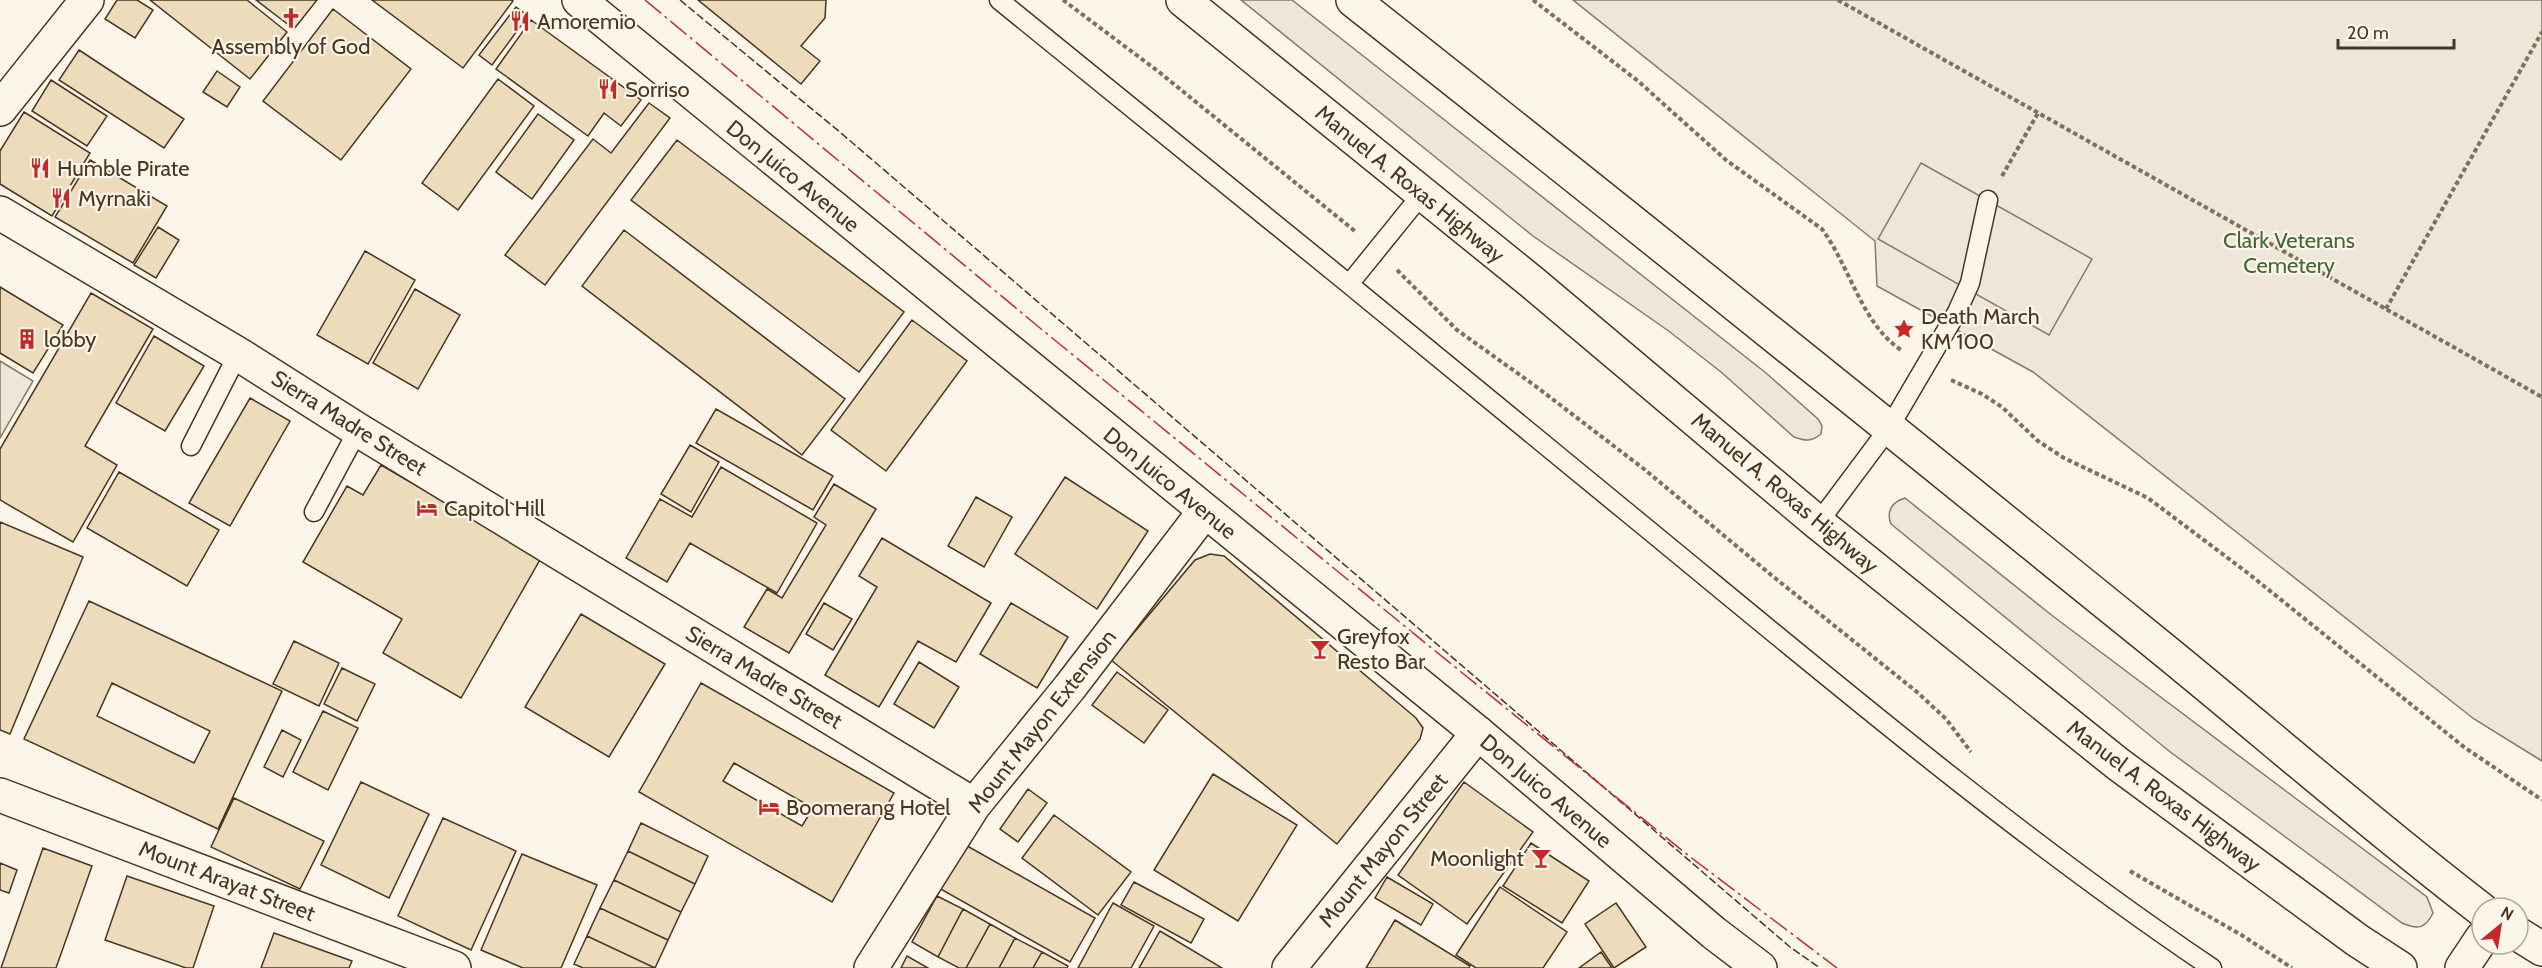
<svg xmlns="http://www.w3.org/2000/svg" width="2542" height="968" viewBox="0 0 2542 968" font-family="Cabin,sans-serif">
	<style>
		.green { fill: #ede6d9; stroke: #887966; stroke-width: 1.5 }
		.parking { fill: #ede7d9; stroke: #887966; stroke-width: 1.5 }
		.building { fill: #ecdcbc; stroke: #4a3520; stroke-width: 1.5; fill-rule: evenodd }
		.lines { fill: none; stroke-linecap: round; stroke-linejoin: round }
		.service-casing { stroke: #4a3520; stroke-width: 21 }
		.minor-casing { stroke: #4a3520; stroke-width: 36 }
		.secondary-casing { stroke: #4a3520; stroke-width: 36 }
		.primary-casing { stroke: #4a3520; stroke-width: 36 }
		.path { stroke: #7f6f5c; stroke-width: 4; stroke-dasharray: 4.5 3; stroke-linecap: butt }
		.service { stroke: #fbf6e9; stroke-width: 18 }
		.minor { stroke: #fbf6e9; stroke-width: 33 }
		.secondary { stroke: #fbf6e9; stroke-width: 33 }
		.primary { stroke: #fbf6e9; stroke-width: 33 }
		.fence { stroke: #4a3520; stroke-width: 1.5; stroke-dasharray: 8 3; stroke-linecap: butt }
		.power { stroke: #c62828; stroke-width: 1.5; stroke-dasharray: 21 4.5 3 4.5; stroke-linecap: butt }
		.labels { text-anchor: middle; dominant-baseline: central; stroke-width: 4.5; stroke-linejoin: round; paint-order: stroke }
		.poi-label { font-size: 22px; fill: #4a3520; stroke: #fbf6e9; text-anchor: start }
		.street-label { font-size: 22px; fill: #4a3520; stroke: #fbf6e9 }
		.park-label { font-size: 22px; fill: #436837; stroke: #fbf6e9 }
	</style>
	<rect width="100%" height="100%" fill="#fbf6e9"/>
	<path class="green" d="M 1241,0 L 1292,0 L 1766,373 L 1818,419 L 1822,426 L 1821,434 C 1811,442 1805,441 1794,437 L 1721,372 L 1670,332 L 1533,236 Z
		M 1573,0 L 2542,0 L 2542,761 L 2474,719 L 2033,372 L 1877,286 L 1875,241 Z
		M 1905,498 L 2054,617 L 2427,897 L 2433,913 C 2425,929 2418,930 2402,923 L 2169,751 L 1891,524 C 1886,511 1892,502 1905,498 Z"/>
	<path class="parking" d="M 1921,163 L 2092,259 L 2049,335 L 1878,239 Z
		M 0,361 L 33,381 L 0,438 Z"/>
	<path class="building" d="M 117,0 L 137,0 L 153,10 L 135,38 L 105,19 Z
		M 150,0 L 247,0 L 287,32 L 250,79 Z
		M 256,0 L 317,0 L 294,29 Z
		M 372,0 L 511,0 L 513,1 L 463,68 Z
		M 698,0 L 826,0 L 825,18 L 801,46 L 820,61 L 801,84 Z
		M 516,7 L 528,16 L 492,65 L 479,55 Z
		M 333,9 L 411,69 L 341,160 L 263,101 Z
		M 531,20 L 641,100 L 621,126 L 604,113 L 588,136 L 496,69 Z
		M 79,50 L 184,119 L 164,148 L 59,80 Z
		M 217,71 L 240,87 L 227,107 L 203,92 Z
		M 498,79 L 534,106 L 458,210 L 422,183 Z
		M 51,80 L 107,116 L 87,146 L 32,111 Z
		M 649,103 L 670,118 L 545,285 L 505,255 L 593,139 L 611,153 Z
		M 24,112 L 90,153 L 52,216 L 0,184 L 0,151 Z
		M 538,114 L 574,140 L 532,199 L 496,172 Z
		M 677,140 L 904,312 L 859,372 L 631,200 Z
		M 90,160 L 167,206 L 133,263 L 55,217 Z
		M 158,227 L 179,240 L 156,278 L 134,265 Z
		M 624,230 L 845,399 L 802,455 L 582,286 Z
		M 365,251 L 415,280 L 368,364 L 317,335 Z
		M 0,287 L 63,325 L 33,373 L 0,353 Z
		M 415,289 L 460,315 L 418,389 L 373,363 Z
		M 91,293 L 153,329 L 85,446 L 117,465 L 73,542 L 0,500 L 0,449 Z
		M 912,320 L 967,361 L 886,471 L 831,430 Z
		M 154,336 L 204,366 L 165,431 L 116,403 Z
		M 250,398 L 290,421 L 230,526 L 189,503 Z
		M 716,409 L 833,476 L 813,510 L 696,443 Z
		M 690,445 L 719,462 L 691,512 L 661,494 Z
		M 381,465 L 541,558 L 461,698 L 383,653 L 402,619 L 303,562 L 347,486 L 363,495 Z
		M 721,467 L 817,523 L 777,593 L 690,543 L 667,582 L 626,558 L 660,499 L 692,517 Z
		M 119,472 L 219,530 L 187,586 L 87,528 Z
		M 1065,477 L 1148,531 L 1097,609 L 1015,554 Z
		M 834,484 L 876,509 L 789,653 L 744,627 L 767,589 L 782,598 L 826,525 L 814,517 Z
		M 976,497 L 1012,517 L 984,567 L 948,546 Z
		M 0,522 L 83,557 L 10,734 L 0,730 Z
		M 882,538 L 991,603 L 956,662 L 918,641 L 879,707 L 825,675 L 877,587 L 859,576 Z
		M 1210,554 L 1224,556 L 1416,718 L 1423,728 L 1420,739 L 1337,844 L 1111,660 L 1195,560 Z
		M 89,601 L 282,691 L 218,829 L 24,739 ZM 112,683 L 210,731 L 194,763 L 97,716 Z
		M 824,603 L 852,619 L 833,650 L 806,634 Z
		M 1011,603 L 1068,637 L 1037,688 L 980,654 Z
		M 581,614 L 665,664 L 609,757 L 525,707 Z
		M 294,641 L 339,663 L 319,706 L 273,684 Z
		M 919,662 L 959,687 L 934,728 L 894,704 Z
		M 342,668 L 375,684 L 357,721 L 324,704 Z
		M 1117,672 L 1168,710 L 1144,743 L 1092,705 Z
		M 701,683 L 894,793 L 832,902 L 639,792 ZM 734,763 L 813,808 L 802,826 L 723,781 Z
		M 323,711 L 358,728 L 328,790 L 293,772 Z
		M 282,730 L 301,740 L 283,777 L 264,767 Z
		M 1213,774 L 1297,825 L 1238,921 L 1154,870 Z
		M 361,782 L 429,814 L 389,898 L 321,865 Z
		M 1464,782 L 1533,832 L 1467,924 L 1398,875 Z
		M 1028,789 L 1047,803 L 1018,842 L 1000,829 Z
		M 234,798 L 324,841 L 300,889 L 211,847 Z
		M 1054,815 L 1131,872 L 1098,915 L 1022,858 Z
		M 443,818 L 516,851 L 471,950 L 398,916 Z
		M 641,823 L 708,856 L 695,884 L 628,851 Z
		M 962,843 L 1095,918 L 1070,962 L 937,887 Z
		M 1531,843 L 1589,881 L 1562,923 L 1503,886 Z
		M 43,848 L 92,866 L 56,968 L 1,968 Z
		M 628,851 L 695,884 L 681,912 L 614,880 Z
		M 522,854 L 597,885 L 561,968 L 523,968 L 481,950 Z
		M 0,863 L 17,870 L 9,893 L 0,890 Z
		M 127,876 L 214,906 L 193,968 L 186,968 L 105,940 Z
		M 1387,877 L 1433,904 L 1421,925 L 1375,898 Z
		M 614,880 L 681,912 L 668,940 L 600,908 Z
		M 1134,882 L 1204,919 L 1191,943 L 1121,905 Z
		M 1500,887 L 1567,932 L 1543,968 L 1476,968 L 1456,955 Z
		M 937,896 L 963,909 L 938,957 L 912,942 Z
		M 1113,903 L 1154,926 L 1131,968 L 1078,968 Z
		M 1616,903 L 1646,947 L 1614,968 L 1585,924 Z
		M 600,908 L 668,940 L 655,968 L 587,936 Z
		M 963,909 L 990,924 L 966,968 L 959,968 L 938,957 Z
		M 1395,920 L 1470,966 L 1469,968 L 1366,968 Z
		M 990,924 L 1015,938 L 999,968 L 966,968 Z
		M 1160,931 L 1222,968 L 1139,968 Z
		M 274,933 L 352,961 L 349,968 L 261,968 Z
		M 587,936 L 655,968 L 583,968 L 574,964 Z
		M 1015,938 L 1042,952 L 1033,968 L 999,968 Z
		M 1042,952 L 1068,966 L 1067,968 L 1033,968 Z
		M 1601,952 L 1612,968 L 1579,968 Z
		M 907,956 L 928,968 L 901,968 Z"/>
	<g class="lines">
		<g class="service-casing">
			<path id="service" d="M 999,0 C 1212,172 1423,344 1634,518 C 1823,673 2009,831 2212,968
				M 1350,283 L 1422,194
				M 191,446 L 238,354
				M 314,512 L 358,430
				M 1818,523 L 1889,428 L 1957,312 L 1970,283 L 1988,200"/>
		</g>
		<g class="minor-casing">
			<path id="minor" d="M 0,109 L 87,0
				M 0,213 L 238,354 L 358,430 L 974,805
				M 0,795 L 454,968
				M 871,968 L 974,805 L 1070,687 L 1204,512
				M 1289,968 L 1478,733"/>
		</g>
		<g class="secondary-casing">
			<path id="secondary" d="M 579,0 L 1478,733 L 1714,933 L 1760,968"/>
		</g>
		<g class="primary-casing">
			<path id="primary" d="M 1183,0 L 1533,283 L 1818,523 L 2118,764 L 2357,940 L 2400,968
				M 1353,0 C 1618,209 1881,421 2143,633 C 2257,725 2366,821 2482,910
				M 2518,934 L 2542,949
				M 2462,968 L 2482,938"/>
		</g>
		<path class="path" d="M 1063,0 L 1159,72 L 1356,232
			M 1533,0 L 1638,81 L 1726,160 L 1822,229 C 1850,267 1862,324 1901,350
			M 1838,0 L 2542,397
			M 2002,176 L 2038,113
			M 1397,270 L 1457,330 L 1534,385 L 1644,469 L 1770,574 L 1917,692 L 1946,719 L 1971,752
			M 2386,309 L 2542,32
			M 1951,380 L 1982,394 L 2002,407 L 2038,441 L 2064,458 L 2148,498 L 2249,574 L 2464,747 L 2542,800
			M 2130,871 L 2243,936 L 2292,968"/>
		<use href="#service" class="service"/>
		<use href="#minor" class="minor"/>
		<use href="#secondary" class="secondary"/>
		<use href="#primary" class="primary"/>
		<path class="fence" d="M 680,0 L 841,133 L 1790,947 L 1820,968"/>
		<path class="power" d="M 645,0 L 1040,328 L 1429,646 L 1689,856 L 1837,968"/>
	</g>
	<defs>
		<g id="church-bare" transform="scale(1.62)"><path d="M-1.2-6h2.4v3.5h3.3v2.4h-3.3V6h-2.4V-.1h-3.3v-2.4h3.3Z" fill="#c62828" stroke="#fbf6e9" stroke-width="2.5" paint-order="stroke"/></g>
		<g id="restaurant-bare" transform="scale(1.62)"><path d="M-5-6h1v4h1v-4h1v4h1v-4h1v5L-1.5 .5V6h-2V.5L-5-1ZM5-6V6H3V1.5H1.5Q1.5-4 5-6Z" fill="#c62828" stroke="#fbf6e9" stroke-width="2.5" paint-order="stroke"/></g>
		<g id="sight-bare" transform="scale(1.62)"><path d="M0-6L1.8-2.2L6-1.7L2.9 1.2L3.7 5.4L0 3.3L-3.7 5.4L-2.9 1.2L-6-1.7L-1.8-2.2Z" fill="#c62828" stroke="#fbf6e9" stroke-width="2.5" paint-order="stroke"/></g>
		<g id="building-bare" transform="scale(1.62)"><path d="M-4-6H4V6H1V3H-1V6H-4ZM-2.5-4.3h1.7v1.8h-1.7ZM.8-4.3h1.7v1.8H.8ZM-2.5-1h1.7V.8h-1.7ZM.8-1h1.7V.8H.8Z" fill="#c62828" stroke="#fbf6e9" stroke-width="2.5" paint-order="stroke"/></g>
		<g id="hotel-bare" transform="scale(1.62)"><path d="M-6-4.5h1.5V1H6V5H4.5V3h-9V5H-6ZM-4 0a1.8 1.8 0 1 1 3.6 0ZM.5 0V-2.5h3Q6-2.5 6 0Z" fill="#c62828" stroke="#fbf6e9" stroke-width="2.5" paint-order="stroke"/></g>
		<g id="bar-bare" transform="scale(1.62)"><path d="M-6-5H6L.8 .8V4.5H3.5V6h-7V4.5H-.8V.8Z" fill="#c62828" stroke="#fbf6e9" stroke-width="2.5" paint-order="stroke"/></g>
	</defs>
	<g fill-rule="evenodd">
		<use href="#church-bare" x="291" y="18"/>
		<use href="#restaurant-bare" x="520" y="21"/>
		<use href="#restaurant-bare" x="608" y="89"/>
		<use href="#restaurant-bare" x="40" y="168"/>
		<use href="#restaurant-bare" x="61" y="198"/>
		<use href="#sight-bare" x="1904" y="329"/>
		<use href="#building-bare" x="27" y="339"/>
		<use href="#hotel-bare" x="427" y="508"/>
		<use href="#bar-bare" x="1320" y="649"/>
		<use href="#hotel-bare" x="769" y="807"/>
		<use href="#bar-bare" x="1541" y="858"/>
	</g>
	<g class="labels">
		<g class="poi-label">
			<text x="537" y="21">Amoremio</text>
			<text x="291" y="46" text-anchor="middle">Assembly of God</text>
			<text x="625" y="89">Sorriso</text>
			<text x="57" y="168">Humble Pirate</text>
			<text x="78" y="198">Myrnaki</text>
			<text x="1921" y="316">Death March<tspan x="1921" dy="25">KM 100</tspan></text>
			<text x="44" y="339">lobby</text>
			<text x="444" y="508">Capitol Hill</text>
			<text x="1337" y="636">Greyfox<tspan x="1337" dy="25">Resto Bar</tspan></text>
			<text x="786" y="807">Boomerang Hotel</text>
			<text x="1524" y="858" text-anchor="end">Moonlight</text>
		</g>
		<g class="street-label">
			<text transform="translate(793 176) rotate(39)">Don Juico Avenue</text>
			<text transform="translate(1410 184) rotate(39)">Manuel A. Roxas Highway</text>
			<text transform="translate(349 423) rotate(32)">Sierra Madre Street</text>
			<text transform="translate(1170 483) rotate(39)">Don Juico Avenue</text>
			<text transform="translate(1785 493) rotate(40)">Manuel A. Roxas Highway</text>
			<text transform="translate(764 677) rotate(31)">Sierra Madre Street</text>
			<text transform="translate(1042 721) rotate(-52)">Mount Mayon Extension</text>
			<text transform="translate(1546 791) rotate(40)">Don Juico Avenue</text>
			<text transform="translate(2164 796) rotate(37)">Manuel A. Roxas Highway</text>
			<text transform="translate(1383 850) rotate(-51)">Mount Mayon Street</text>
			<text transform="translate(227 881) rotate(21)">Mount Arayat Street</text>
		</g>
		<g class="park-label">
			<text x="2289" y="240">Clark Veterans<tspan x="2289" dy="25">Cemetery</tspan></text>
		</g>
	</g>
	<g transform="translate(2500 926) rotate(30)"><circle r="28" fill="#fbf6e9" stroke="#b4a999" stroke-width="1.5"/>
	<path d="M0-4.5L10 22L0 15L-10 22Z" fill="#c62828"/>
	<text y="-9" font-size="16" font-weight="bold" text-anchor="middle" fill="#4a3520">N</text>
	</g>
	<path d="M2338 39v9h116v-9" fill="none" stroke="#4a3520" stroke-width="3"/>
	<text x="2347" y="39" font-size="18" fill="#4a3520" stroke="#fbf6e9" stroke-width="4.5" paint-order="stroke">20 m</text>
</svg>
